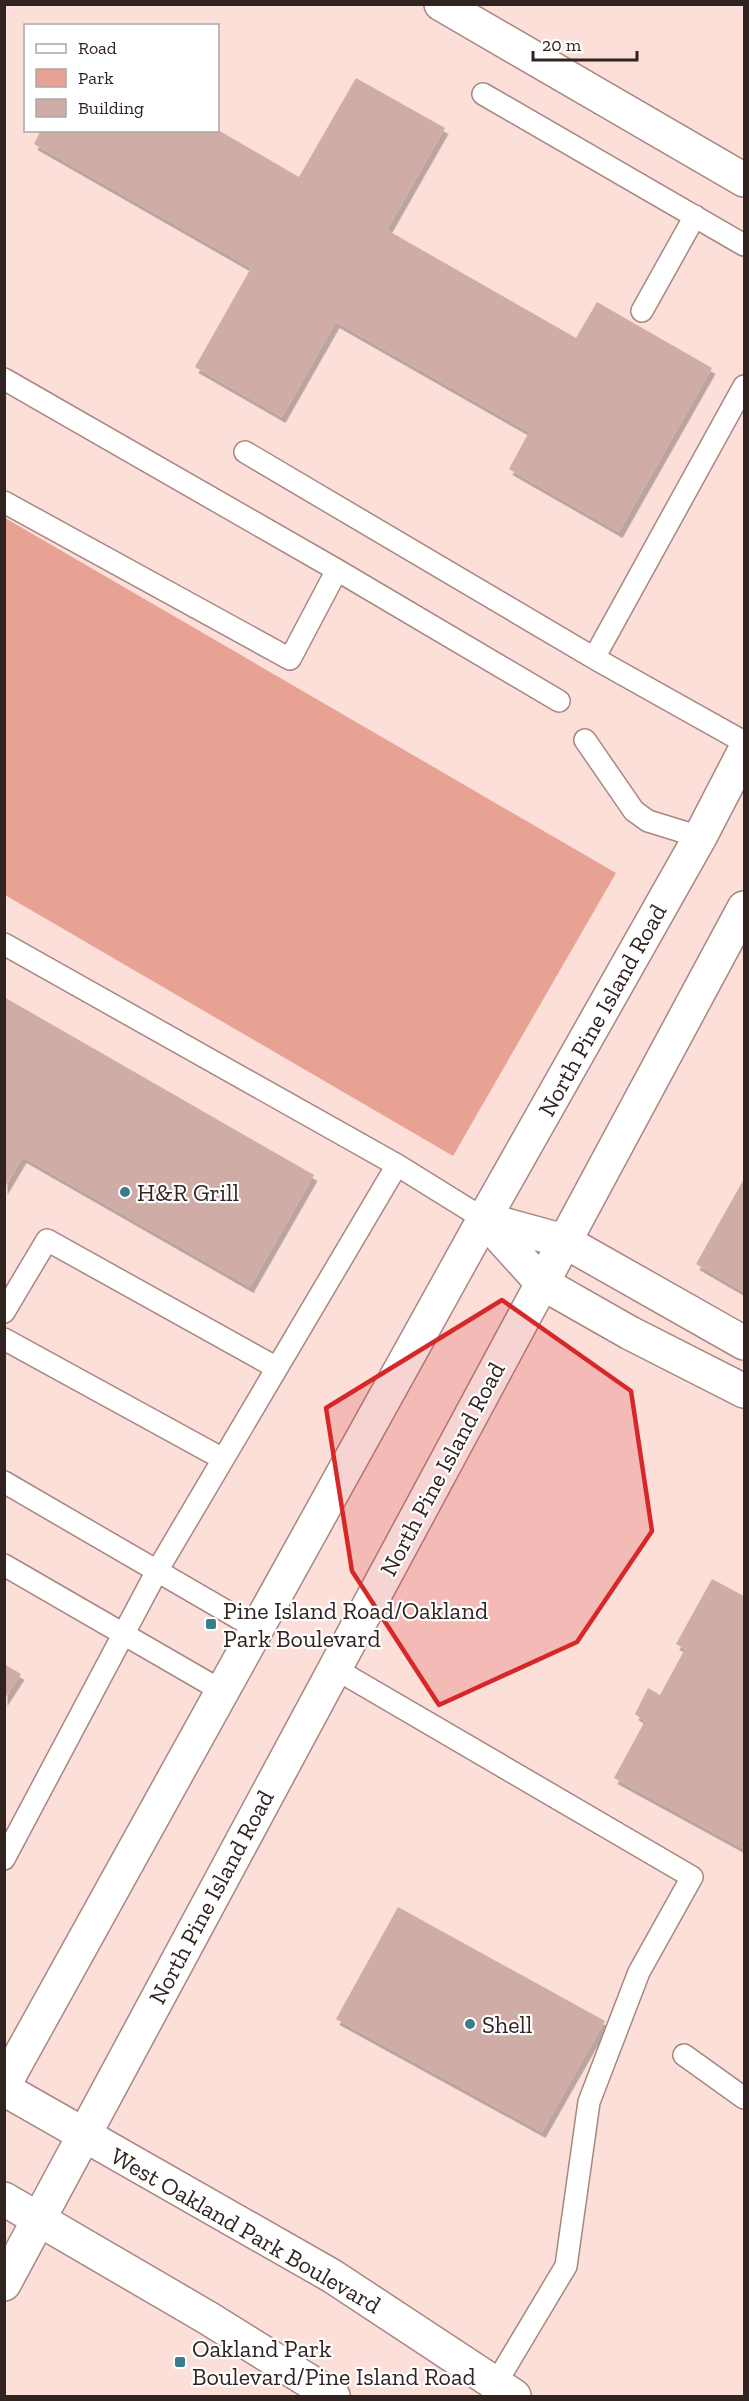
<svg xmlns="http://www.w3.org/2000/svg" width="749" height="2401" viewBox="0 0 749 2401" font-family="'Zilla Slab',serif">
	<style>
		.green { fill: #e8a293 }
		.building { fill: #cfaca5; filter: url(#shadow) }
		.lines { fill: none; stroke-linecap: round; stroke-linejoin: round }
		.lane-casing { stroke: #a88780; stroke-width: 24 }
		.street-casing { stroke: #a88780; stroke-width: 36 }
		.secondary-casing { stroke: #a88780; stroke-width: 36 }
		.primary-casing { stroke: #a88780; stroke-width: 36 }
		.lane { stroke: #fff; stroke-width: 21 }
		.street { stroke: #fff; stroke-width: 33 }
		.secondary { stroke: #fff; stroke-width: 33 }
		.primary { stroke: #fff; stroke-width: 33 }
		.marked { fill: #d62828; fill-opacity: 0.2; stroke: #d62828; stroke-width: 4.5; stroke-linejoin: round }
		.poi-dot { fill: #397c8c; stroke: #fff; stroke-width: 2 }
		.labels { text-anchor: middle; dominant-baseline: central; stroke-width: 4.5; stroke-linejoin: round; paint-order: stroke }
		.street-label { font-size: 24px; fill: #312320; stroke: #fff }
		.poi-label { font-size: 24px; fill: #312320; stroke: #fff; text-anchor: start }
	</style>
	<defs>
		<filter id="shadow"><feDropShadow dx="3.5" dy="6" stdDeviation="0" flood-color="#0004"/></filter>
	</defs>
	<rect width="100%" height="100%" fill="#fcdfd9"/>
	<path class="green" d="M 5,518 L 616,873 L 453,1156 L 5,895 Z"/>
	<path class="building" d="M 356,78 L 445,128 L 387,230 L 576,338 L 597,302 L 712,368 L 619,532 L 509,469 L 529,432 L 336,322 L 282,417 L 195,367 L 251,268 L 34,144 L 41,130 L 218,130 L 299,177 Z
		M 4,997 L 314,1175 L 250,1287 L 23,1157 L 4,1189 Z
		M 744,1179 L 744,1292 L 696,1264 Z
		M 712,1579 L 744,1596 L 744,1849 L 614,1778 L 645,1721 L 635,1714 L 648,1688 L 660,1695 L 685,1649 L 676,1644 Z
		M 4,1664 L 21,1674 L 4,1700 Z
		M 398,1907 L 605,2021 L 542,2132 L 336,2019 Z"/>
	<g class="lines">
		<g class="lane-casing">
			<path id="lane" d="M 483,94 L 744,245
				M 642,311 L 695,216
				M 4,379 L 337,570 L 559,701
				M 245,452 L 594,658 L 744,386
				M 4,502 L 290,659 L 337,570
				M 594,658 L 744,742
				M 585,740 L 634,811 L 648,821 L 700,837
				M 4,944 L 397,1165 L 484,1219
				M 4,1312 L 47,1240 L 277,1368
				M 4,1339 L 223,1459
				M 4,1482 L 257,1629
				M 4,1565 L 222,1691
				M 334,1668 L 692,1877 L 639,1972 L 589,2102 L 566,2266 L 496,2383
				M 4,1859 L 157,1571 L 397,1165
				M 684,2055 L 744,2098"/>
		</g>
		<g class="street-casing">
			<path id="street" d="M 441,4 L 744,180
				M 484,1219 L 542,1283 L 630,1333 L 744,1391
				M 484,1219 L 564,1241 L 744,1343"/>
		</g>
		<g class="secondary-casing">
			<path id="secondary" d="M 4,2085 L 484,1219 L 700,837 L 744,752
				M 4,2284 L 744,908"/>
		</g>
		<g class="primary-casing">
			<path id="primary" d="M 4,2089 L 332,2276 L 514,2396
				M 4,2199 L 208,2318 L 333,2396"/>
		</g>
		<use href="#lane" class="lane"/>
		<use href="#street" class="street"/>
		<use href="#secondary" class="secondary"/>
		<use href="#primary" class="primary"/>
	</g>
	<path class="marked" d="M 502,1300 L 631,1391 L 652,1531 L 577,1642 L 439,1705 L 352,1571 L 326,1408 Z"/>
	<g class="poi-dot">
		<circle cx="125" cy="1192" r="6"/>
		<rect x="205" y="1618" width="12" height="12" rx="3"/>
		<circle cx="470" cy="2024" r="6"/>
		<rect x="174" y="2356" width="12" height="12" rx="3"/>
	</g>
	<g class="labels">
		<g class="street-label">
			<text transform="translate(602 1010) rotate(-61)">North Pine Island Road</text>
			<text transform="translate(442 1469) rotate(-62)">North Pine Island Road</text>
			<text transform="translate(211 1897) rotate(-62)">North Pine Island Road</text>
			<text transform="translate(246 2230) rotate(30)">West Oakland Park Boulevard</text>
		</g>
		<g class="poi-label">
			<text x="137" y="1192">H&amp;R Grill</text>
			<text x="223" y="1610">Pine Island Road/Oakland<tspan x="223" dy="28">Park Boulevard</tspan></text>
			<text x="482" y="2024">Shell</text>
			<text x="192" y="2348">Oakland Park<tspan x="192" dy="28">Boulevard/Pine Island Road</tspan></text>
		</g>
	</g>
	<rect width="749" height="2401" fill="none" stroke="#312320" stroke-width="12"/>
	<rect x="24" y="24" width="195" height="108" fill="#ffffff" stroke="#ada7a6" stroke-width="1.5"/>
	<rect x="36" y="44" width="30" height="9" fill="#ffffff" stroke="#ada7a6" stroke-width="1.5"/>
	<text x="78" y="54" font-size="18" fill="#312320">Road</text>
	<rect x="36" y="69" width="30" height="18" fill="#e8a293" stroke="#ada7a6" stroke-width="1.5"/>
	<text x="78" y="84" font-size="18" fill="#312320">Park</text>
	<rect x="36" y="99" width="30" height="18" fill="#cfaca5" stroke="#ada7a6" stroke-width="1.5"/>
	<text x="78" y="114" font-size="18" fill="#312320">Building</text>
	<path d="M533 51v9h104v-9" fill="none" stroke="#312320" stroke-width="3"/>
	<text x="542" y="51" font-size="18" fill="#312320" stroke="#ffffff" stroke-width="4.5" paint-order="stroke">20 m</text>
</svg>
